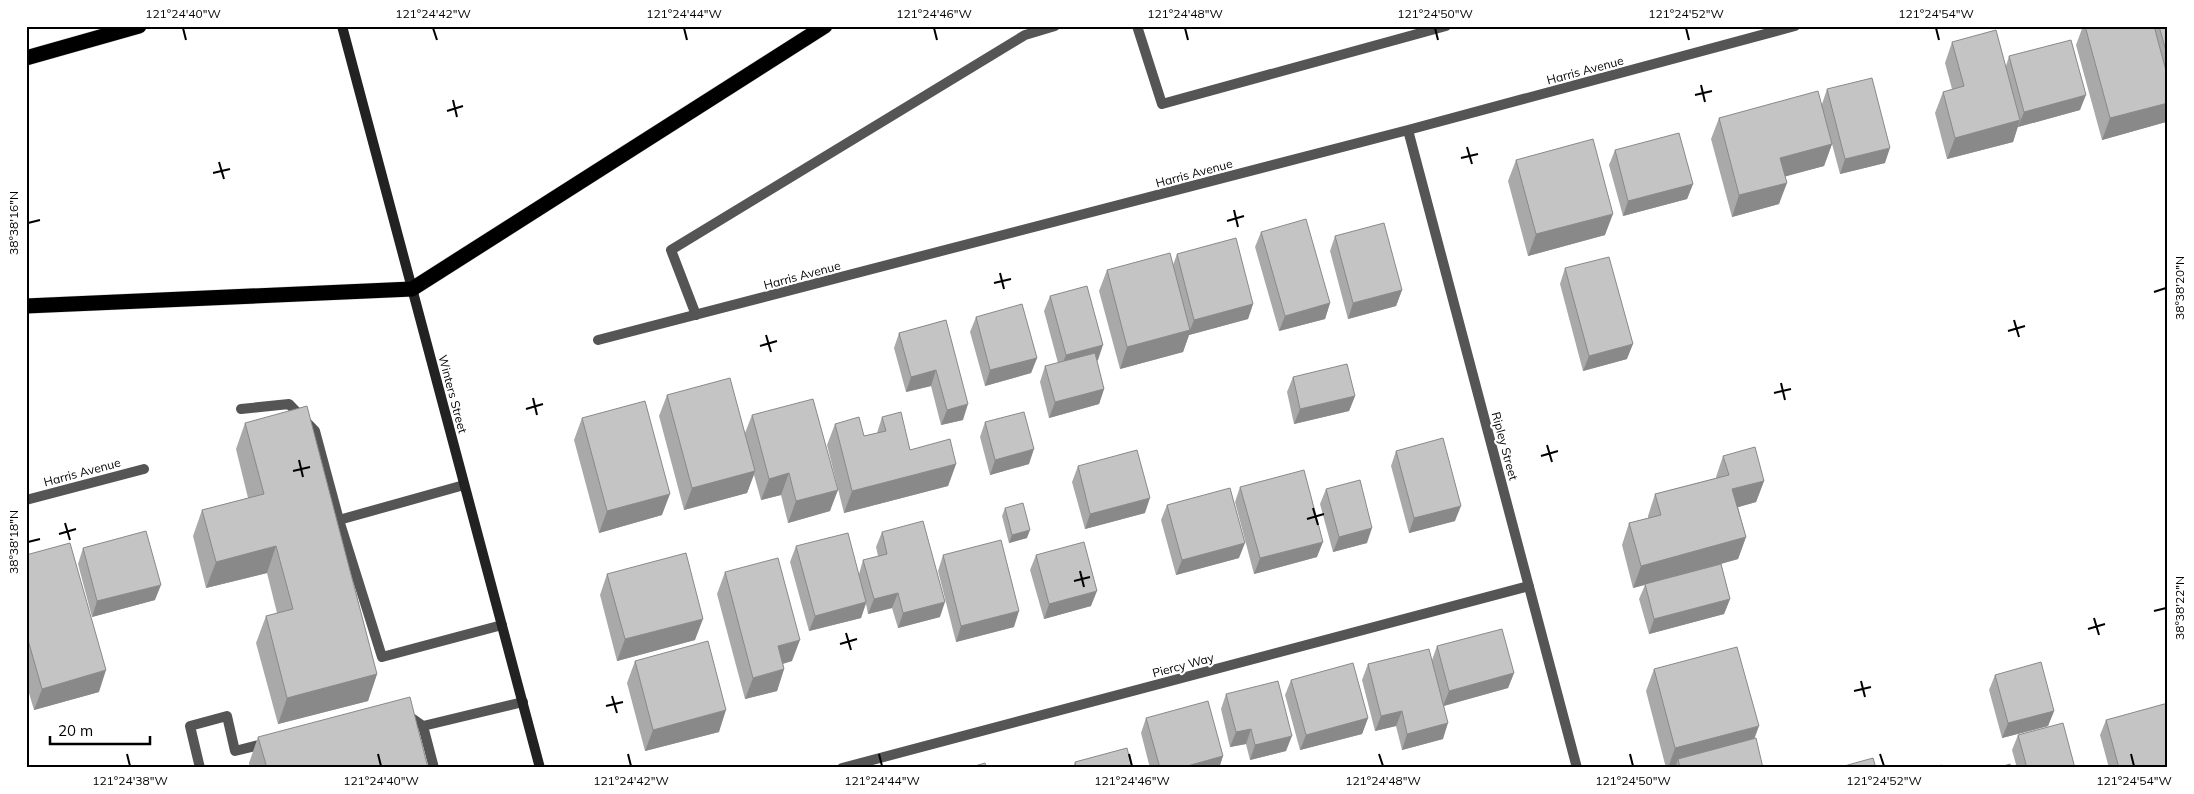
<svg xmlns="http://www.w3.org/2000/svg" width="2194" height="794" viewBox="0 0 2194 794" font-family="Mulish,sans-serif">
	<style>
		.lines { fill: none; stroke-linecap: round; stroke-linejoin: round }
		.motorway-casing { stroke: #dbdbdb; stroke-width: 16 }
		.service { stroke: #555; stroke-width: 10 }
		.minor { stroke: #555; stroke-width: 10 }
		.secondary { stroke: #222; stroke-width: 10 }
		.motorway { stroke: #000; stroke-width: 15 }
		.wall { fill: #a9a9a9 }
		.shaded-wall { fill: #898989 }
		.building { fill: #c4c4c4; stroke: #898989 }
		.ticks { fill: none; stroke: #000; stroke-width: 2 }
		.labels { text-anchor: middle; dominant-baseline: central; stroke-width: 4.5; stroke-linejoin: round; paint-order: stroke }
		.street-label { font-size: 12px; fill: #000; stroke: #fff }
		.neatline { fill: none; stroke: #000; stroke-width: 2 }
		.ticks-label { font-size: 12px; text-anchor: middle; fill: #000 }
	</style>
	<rect width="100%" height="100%" fill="#fff"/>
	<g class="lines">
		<g class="motorway-casing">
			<path id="motorway" d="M 26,58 L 139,26
				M 26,306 L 412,289 L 825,26"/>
		</g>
		<path class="service" d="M 1137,26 L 1162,104 L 1446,26
			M 696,315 L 671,250 L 1025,35 L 1055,26
			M 241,409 L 289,404 L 315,431 L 339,520 L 464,485
			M 339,520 L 382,657 L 502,625
			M 406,714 L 423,726
			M 200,768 L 190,726 L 227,716 L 235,751 L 267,743
			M 434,768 L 423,726 L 523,702"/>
		<path class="minor" d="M 1408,130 L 1577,768
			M 598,340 L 1408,130 L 1795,26
			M 26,500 L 144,469
			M 842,768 L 1529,586"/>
		<path class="secondary" d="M 342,26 L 540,768"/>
		<use href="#motorway" class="motorway"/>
	</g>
	<path class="wall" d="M 2083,26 L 2168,26 L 2168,118 L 2166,122 L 2102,140 L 2076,45 Z
		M 1952,42 L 2006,66 L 2009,56 L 2080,110 L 2018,127 L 2018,126 L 2013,142 L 1947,159 L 1935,113 L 1943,92 L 1952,89 L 1945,63 Z
		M 1827,89 L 1885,163 L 1840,174 L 1832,144 L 1824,166 L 1785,176 L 1779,204 L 1732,217 L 1711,139 L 1719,118 L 1822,104 Z
		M 1615,150 L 1693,184 L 1687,199 L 1623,216 L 1609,165 Z
		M 1516,160 L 1605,235 L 1528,256 L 1508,181 Z
		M 1261,232 L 1330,303 L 1325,319 L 1279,331 L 1255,247 Z
		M 1335,236 L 1402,290 L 1396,306 L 1348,319 L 1330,251 Z
		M 1177,254 L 1253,304 L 1248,319 L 1189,335 L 1183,352 L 1120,369 L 1099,291 L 1107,270 L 1173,265 Z
		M 1565,268 L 1627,359 L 1583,371 L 1560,284 Z
		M 1050,296 L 1098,360 L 1097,361 L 1104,389 L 1099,404 L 1049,418 L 1040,382 L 1045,366 L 1058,363 L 1044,311 Z
		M 976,317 L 1037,358 L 1031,373 L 985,386 L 970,332 Z
		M 946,320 L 963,420 L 941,425 L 931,386 L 906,392 L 894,348 L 899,333 Z
		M 1293,377 L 1355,396 L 1349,411 L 1294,424 L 1287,392 Z
		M 667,395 L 745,433 L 752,415 L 830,511 L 788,523 L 781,495 L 761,500 L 754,475 L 747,493 L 684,510 L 659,416 Z
		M 882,417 L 910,450 L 956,464 L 948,486 L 844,513 L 827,445 L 835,424 L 864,436 L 877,433 Z
		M 582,418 L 662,515 L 599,533 L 574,440 Z
		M 985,422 L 1029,464 L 990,475 L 980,437 Z
		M 245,423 L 377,674 L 368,701 L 278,724 L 256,643 L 266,616 L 277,613 L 267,573 L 206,588 L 193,536 L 202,510 L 248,498 L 236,449 Z
		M 1396,451 L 1455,521 L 1409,533 L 1391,466 Z
		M 1723,456 L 1764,481 L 1756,502 L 1738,507 L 1746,537 L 1738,559 L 1721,564 L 1730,599 L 1724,614 L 1649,634 L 1639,599 L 1645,585 L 1633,588 L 1622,545 L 1629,523 L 1648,518 L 1648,516 L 1655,494 L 1716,478 L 1716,477 Z
		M 1078,466 L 1145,513 L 1085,529 L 1072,482 Z
		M 1240,487 L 1317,557 L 1254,574 L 1235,502 Z
		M 1326,489 L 1367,543 L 1333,552 L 1320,504 Z
		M 1167,505 L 1239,558 L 1176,575 L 1161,520 Z
		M 1005,508 L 1027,538 L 1009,543 L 1002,516 Z
		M 882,532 L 940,617 L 898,628 L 892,608 L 868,614 L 866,604 L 861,618 L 809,631 L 790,562 L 796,546 L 859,574 L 863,560 L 878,556 L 876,547 Z
		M 83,548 L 155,600 L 92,617 L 78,564 Z
		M 26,555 L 99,692 L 34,710 L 26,683 Z
		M 943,555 L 1014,627 L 956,642 L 938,571 Z
		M 1036,555 L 1091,606 L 1044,619 L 1030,570 Z
		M 725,572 L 792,661 L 783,664 L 784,669 L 777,691 L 745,699 L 717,594 Z
		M 607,574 L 695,640 L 617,661 L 600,595 Z
		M 1437,646 L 1514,673 L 1508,688 L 1444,706 L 1443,739 L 1402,750 L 1396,726 L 1375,731 L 1362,680 L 1368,664 L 1432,660 Z
		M 635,661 L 719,732 L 645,751 L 627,683 Z
		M 1654,669 L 1754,739 L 1763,768 L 1666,768 L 1646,691 Z
		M 1995,675 L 2054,711 L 2048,726 L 2002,738 L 1989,690 Z
		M 1291,680 L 1368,718 L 1362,734 L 1300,750 L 1285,695 Z
		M 1226,694 L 1286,751 L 1250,760 L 1246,744 L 1230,747 L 1221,709 Z
		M 1146,718 L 1223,756 L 1219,768 L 1150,768 L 1141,733 Z
		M 2106,720 L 2168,768 L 2109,768 L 2100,735 Z
		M 2018,735 L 2075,768 L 2017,768 L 2012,750 Z
		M 258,737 L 428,768 L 250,768 L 249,763 Z
		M 1075,762 L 1132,768 L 1073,768 Z"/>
	<path class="shaded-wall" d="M 2086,95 L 2080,110 L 2018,127 L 2024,112 Z
		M 2168,103 L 2168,118 L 2166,122 L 2102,140 L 2110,118 Z
		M 2020,120 L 2013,142 L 1947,159 L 1955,138 Z
		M 1832,144 L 1824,166 L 1772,180 L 1780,158 Z
		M 1890,148 L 1885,163 L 1840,174 L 1845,159 Z
		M 1787,183 L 1779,204 L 1732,217 L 1739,195 Z
		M 1693,184 L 1687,199 L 1623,216 L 1628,201 Z
		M 1613,214 L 1605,235 L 1528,256 L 1536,234 Z
		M 1402,290 L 1396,306 L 1348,319 L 1353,303 Z
		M 1330,303 L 1325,319 L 1279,331 L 1285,316 Z
		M 1253,304 L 1248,319 L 1189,335 L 1183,352 L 1120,369 L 1127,347 L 1190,330 L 1194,320 Z
		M 1633,344 L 1627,359 L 1583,371 L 1589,356 Z
		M 1103,345 L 1098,360 L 1060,370 L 1066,355 Z
		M 1037,358 L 1031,373 L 985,386 L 990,370 Z
		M 936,370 L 931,386 L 906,392 L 911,377 Z
		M 1104,389 L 1099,404 L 1049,418 L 1055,402 Z
		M 1355,396 L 1349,411 L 1294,424 L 1300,409 Z
		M 968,404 L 963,420 L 941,425 L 947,410 Z
		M 1034,449 L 1029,464 L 990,475 L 995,460 Z
		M 956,464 L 948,486 L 844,513 L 852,491 Z
		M 755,471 L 747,493 L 684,510 L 692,488 Z
		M 789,473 L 781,495 L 761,500 L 769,479 Z
		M 1764,481 L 1756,502 L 1725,511 L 1732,489 Z
		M 838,490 L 830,511 L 788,523 L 796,501 Z
		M 670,494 L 662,515 L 599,533 L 607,511 Z
		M 1150,498 L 1145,513 L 1085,529 L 1090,514 Z
		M 1461,506 L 1455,521 L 1409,533 L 1414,518 Z
		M 1372,528 L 1367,543 L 1333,552 L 1339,537 Z
		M 1030,530 L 1027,538 L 1009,543 L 1012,535 Z
		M 1746,537 L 1738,559 L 1633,588 L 1641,566 Z
		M 1323,542 L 1317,557 L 1254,574 L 1260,558 Z
		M 1245,543 L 1239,558 L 1176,575 L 1182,560 Z
		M 276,546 L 267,573 L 206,588 L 216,562 Z
		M 161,585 L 155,600 L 92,617 L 97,601 Z
		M 1097,591 L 1091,606 L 1044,619 L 1049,604 Z
		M 898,593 L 892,608 L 868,614 L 874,599 Z
		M 1730,599 L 1724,614 L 1649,634 L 1654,619 Z
		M 866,602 L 861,618 L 809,631 L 815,616 Z
		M 945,602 L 940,617 L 898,628 L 903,613 Z
		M 1019,611 L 1014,627 L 956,642 L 961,626 Z
		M 703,619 L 695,640 L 617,661 L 625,639 Z
		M 800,640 L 792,661 L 770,667 L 778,646 Z
		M 784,669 L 777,691 L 745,699 L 753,678 Z
		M 106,670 L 99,692 L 34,710 L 42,689 Z
		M 1514,673 L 1508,688 L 1443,706 L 1449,691 Z
		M 377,674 L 368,701 L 278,724 L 287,698 Z
		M 726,710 L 719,732 L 645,751 L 653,730 Z
		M 1402,711 L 1396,726 L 1375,731 L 1381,716 Z
		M 2054,711 L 2048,726 L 2002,738 L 2008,723 Z
		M 1368,718 L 1362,734 L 1300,750 L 1306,735 Z
		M 1448,723 L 1443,739 L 1402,750 L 1407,734 Z
		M 1759,726 L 1751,748 L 1678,759 L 1675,768 L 1668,768 L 1675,748 Z
		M 1251,729 L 1246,744 L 1230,747 L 1236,732 Z
		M 1292,736 L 1286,751 L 1250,760 L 1255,745 Z
		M 1223,756 L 1219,768 L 1180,768 Z"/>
	<path class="building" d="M 2085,26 L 2154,26 L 2168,78 L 2168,103 L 2110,118 Z
		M 2159,26 L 2168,26 L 2168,58 Z
		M 1996,30 L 2020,120 L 1955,138 L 1943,92 L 1964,86 L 1952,42 Z
		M 2071,40 L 2086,95 L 2024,112 L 2009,56 Z
		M 1872,78 L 1890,148 L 1845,159 L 1827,89 Z
		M 1818,91 L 1832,144 L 1780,158 L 1787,183 L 1739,195 L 1719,118 Z
		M 1679,133 L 1693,184 L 1628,201 L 1615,150 Z
		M 1593,139 L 1613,214 L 1536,234 L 1516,160 Z
		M 1306,219 L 1330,303 L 1285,316 L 1261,232 Z
		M 1384,223 L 1402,290 L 1353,303 L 1335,236 Z
		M 1236,238 L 1253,304 L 1194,320 L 1177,254 Z
		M 1170,253 L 1190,330 L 1127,347 L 1107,270 Z
		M 1609,257 L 1633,344 L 1589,356 L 1565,268 Z
		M 1087,286 L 1103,345 L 1066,355 L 1050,296 Z
		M 1022,304 L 1037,358 L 990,370 L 976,317 Z
		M 946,320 L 968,404 L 947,410 L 936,370 L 911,377 L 899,333 Z
		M 1095,353 L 1104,389 L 1055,402 L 1045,366 Z
		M 1347,364 L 1355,396 L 1300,409 L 1293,377 Z
		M 730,378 L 755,471 L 692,488 L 667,395 Z
		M 813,399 L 838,490 L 796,501 L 789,473 L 769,479 L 752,415 Z
		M 645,401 L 670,494 L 607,511 L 582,418 Z
		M 307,406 L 377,674 L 287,698 L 266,616 L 293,609 L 276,546 L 216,562 L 202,510 L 264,494 L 245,423 Z
		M 901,412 L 910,450 L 950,439 L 956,464 L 852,491 L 835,424 L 859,417 L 864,436 L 886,431 L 882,417 Z
		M 1024,412 L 1034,449 L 995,460 L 985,422 Z
		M 1443,438 L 1461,506 L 1414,518 L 1396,451 Z
		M 1755,447 L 1764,481 L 1732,489 L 1746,537 L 1641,566 L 1629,523 L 1661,515 L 1655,494 L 1729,475 L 1723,456 Z
		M 1137,450 L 1150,498 L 1090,514 L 1078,466 Z
		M 1304,470 L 1323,542 L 1260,558 L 1240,487 Z
		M 1360,480 L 1372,528 L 1339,537 L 1326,489 Z
		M 1230,488 L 1245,543 L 1182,560 L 1167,505 Z
		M 1023,503 L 1030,530 L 1012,535 L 1005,508 Z
		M 923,521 L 945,602 L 903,613 L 898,593 L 874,599 L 863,560 L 887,554 L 882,532 Z
		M 146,531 L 161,585 L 97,601 L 83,548 Z
		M 848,533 L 866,602 L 815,616 L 796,546 Z
		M 1001,540 L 1019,611 L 961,626 L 943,555 Z
		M 1084,542 L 1097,591 L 1049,604 L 1036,555 Z
		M 70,543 L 106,670 L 42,689 L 26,633 L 26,555 Z
		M 686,553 L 703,619 L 625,639 L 607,574 Z
		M 778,558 L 800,640 L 778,646 L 784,669 L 753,678 L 725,572 Z
		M 1721,564 L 1730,599 L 1654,619 L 1645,584 Z
		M 1502,629 L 1514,673 L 1449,691 L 1437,646 Z
		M 708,641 L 726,710 L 653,730 L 635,661 Z
		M 1737,647 L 1759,726 L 1675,748 L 1654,669 Z
		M 1429,649 L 1448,723 L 1407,734 L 1402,711 L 1381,716 L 1368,664 Z
		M 2041,662 L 2054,711 L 2008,723 L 1995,675 Z
		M 1353,663 L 1368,718 L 1306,735 L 1291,680 Z
		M 1278,681 L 1292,736 L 1255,745 L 1251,729 L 1236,732 L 1226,694 Z
		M 410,697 L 428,768 L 267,768 L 258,737 Z
		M 1208,701 L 1223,756 L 1180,768 L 1160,768 L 1146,718 Z
		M 2168,703 L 2168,768 L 2119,768 L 2106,720 Z
		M 2063,723 L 2075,768 L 2027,768 L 2018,735 Z
		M 1756,738 L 1763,768 L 1680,768 L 1678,759 Z
		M 1127,748 L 1132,768 L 1076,768 L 1075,762 Z
		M 1873,758 L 1876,768 L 1837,768 Z
		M 985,763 L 987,768 L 968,768 Z
		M 2010,764 L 2011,768 L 1997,768 Z
		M 1942,765 L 1943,768 L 1931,768 Z"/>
	<path class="ticks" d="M 183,28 L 186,40M 433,28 L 437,40M 684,28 L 687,40M 934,28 L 937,40M 1185,28 L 1188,40M 1435,28 L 1438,40M 1686,28 L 1689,40M 1936,28 L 1939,40M 1701,85 L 1705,102M 1695,95 L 1712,91M 453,100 L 457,117M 447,111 L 463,106M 1467,147 L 1472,164M 1461,158 L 1478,154M 219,162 L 224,179M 213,173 L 230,169M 1234,210 L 1238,227M 1227,221 L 1244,216M 28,223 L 40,220M 1000,273 L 1004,289M 994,283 L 1011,279M 2154,292 L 2166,288M 2014,320 L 2019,337M 2008,331 L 2025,326M 766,335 L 771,352M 760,346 L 777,341M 1781,383 L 1785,400M 1774,393 L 1791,389M 533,398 L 537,415M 526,409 L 543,404M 1547,445 L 1552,462M 1541,456 L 1558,451M 299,460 L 303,477M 293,471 L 310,467M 1313,508 L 1318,525M 1307,519 L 1324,514M 65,523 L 70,540M 59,534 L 76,529M 28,542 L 40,539M 1080,571 L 1084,587M 1074,581 L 1090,577M 2154,611 L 2166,608M 2094,618 L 2099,635M 2088,629 L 2105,624M 846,633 L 851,650M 840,644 L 857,639M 1861,681 L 1865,697M 1854,691 L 1871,687M 612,696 L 617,713M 606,706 L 623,702M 127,754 L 130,766M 378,754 L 381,766M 628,754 L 631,766M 879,754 L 882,766M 1129,754 L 1132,766M 1379,754 L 1383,766M 1630,754 L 1633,766M 1880,754 L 1884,766M 2131,754 L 2134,766"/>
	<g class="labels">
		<g class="street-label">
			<text transform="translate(1585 70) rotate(-15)">Harris Avenue</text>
			<text transform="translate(1194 173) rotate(-15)">Harris Avenue</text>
			<text transform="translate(802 275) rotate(-15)">Harris Avenue</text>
			<text transform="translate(453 394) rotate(75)">Winters Street</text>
			<text transform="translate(1505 446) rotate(75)">Ripley Street</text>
			<text transform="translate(82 472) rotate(-15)">Harris Avenue</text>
			<text transform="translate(1183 665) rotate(-15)">Piercy Way</text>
		</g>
	</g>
	<rect width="2194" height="794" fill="none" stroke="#ffffff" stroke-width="55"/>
	<path d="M50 736v8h100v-8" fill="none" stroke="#000000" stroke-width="2.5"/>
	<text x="58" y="736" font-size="15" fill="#000000" stroke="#ffffff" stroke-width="4" paint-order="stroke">20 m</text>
	<rect x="28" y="28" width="2138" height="738" class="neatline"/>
	<g class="ticks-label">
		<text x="183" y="18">121°24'40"W</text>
		<text x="433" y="18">121°24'42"W</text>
		<text x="684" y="18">121°24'44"W</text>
		<text x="934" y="18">121°24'46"W</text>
		<text x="1185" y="18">121°24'48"W</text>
		<text x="1435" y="18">121°24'50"W</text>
		<text x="1686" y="18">121°24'52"W</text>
		<text x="1936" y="18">121°24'54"W</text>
		<text transform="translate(14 223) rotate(-90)" y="4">38°38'16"N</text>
		<text transform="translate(2180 288) rotate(-90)" y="4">38°38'20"N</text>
		<text transform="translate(14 542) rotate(-90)" y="4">38°38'18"N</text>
		<text transform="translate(2180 608) rotate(-90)" y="4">38°38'22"N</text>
		<text x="130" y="785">121°24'38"W</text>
		<text x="381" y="785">121°24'40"W</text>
		<text x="631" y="785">121°24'42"W</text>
		<text x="882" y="785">121°24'44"W</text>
		<text x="1132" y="785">121°24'46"W</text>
		<text x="1383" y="785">121°24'48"W</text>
		<text x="1633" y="785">121°24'50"W</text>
		<text x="1884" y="785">121°24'52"W</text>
		<text x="2134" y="785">121°24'54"W</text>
	</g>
</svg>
